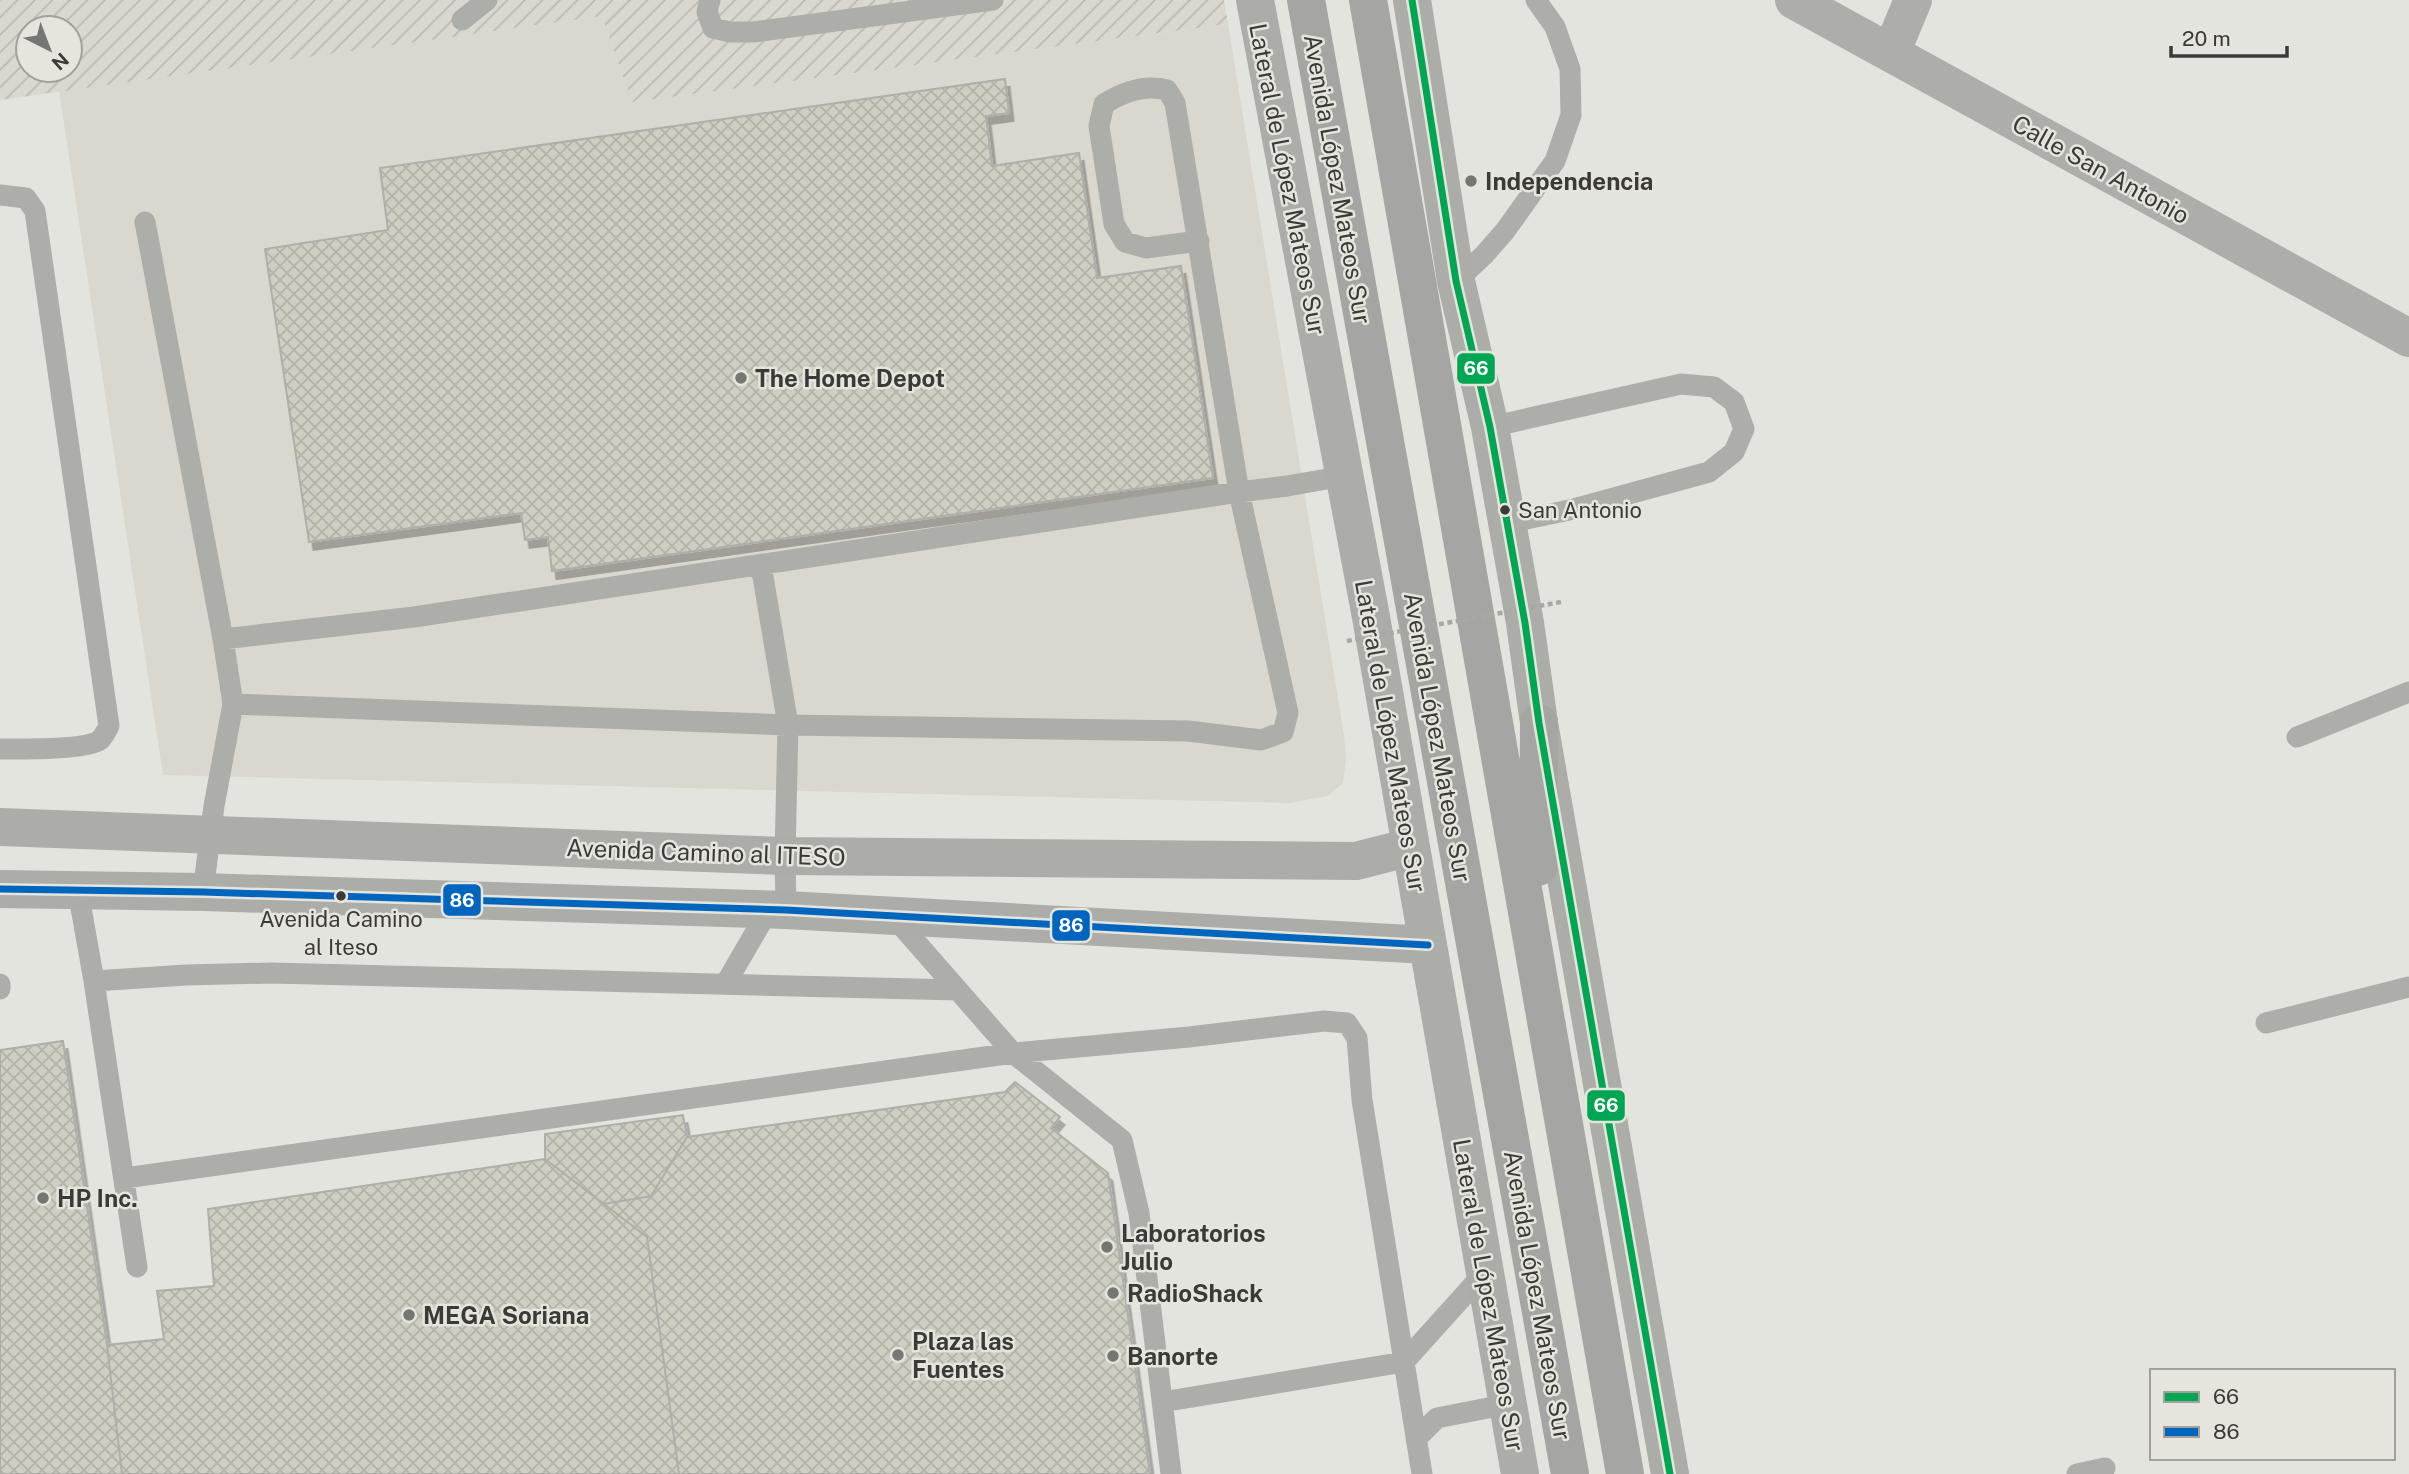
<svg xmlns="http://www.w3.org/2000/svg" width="2409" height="1474" viewBox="0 0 2409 1474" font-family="'Public Sans',sans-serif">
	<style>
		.built { fill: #dad7ce }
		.industrial { fill: url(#industrial-furrows); fill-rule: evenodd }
		.building { fill: url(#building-cross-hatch); stroke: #aeaeaa; stroke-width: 2; filter: url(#shadow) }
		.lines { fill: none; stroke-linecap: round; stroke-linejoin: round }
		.lane { stroke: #adadaa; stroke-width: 21 }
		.street { stroke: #adadaa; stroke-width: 38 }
		.secondary { stroke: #acaca9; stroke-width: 38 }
		.primary { stroke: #a5a5a3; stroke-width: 38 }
		.path-bridge { stroke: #a8a8a5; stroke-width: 4.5; stroke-dasharray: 5 3.5; stroke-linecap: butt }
		.bus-1-casing { stroke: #e6e5dd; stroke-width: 12 }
		.bus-2-casing { stroke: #e6e5dd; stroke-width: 12 }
		.bus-1 { stroke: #00a651; stroke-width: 7 }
		.bus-2 { stroke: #0065bd; stroke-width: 7 }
		.poi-dot { fill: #767672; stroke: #e6e5dd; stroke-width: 2.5 }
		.bus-dot { fill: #3a3a37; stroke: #e6e5dd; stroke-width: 2.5 }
		.labels { text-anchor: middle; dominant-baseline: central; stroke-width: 5; stroke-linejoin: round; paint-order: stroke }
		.bus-label { font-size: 22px; fill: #3a3a37; stroke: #e6e5dd; text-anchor: start }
		.street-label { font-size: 24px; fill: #3a3a37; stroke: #e6e5dd }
		.poi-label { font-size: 24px; font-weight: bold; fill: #3a3a37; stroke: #e6e5dd; text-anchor: start }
		.line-badge { stroke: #e6e5dd; stroke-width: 2.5 }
		.badge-label { font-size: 19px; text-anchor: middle; font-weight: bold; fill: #fff }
	</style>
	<defs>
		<pattern id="industrial-furrows" width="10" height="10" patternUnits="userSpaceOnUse" patternTransform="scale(1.75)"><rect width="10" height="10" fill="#dad7ce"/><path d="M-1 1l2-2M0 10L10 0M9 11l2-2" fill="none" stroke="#bcb9b2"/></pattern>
		<pattern id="building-cross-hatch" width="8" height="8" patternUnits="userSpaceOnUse" patternTransform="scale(1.75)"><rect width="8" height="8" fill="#cfcec2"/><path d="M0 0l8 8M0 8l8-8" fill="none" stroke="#b2b2a7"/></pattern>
		<filter id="shadow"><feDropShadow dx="4.5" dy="8" stdDeviation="0" flood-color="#0004"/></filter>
	</defs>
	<rect width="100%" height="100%" fill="#e4e4df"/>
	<path class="built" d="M 602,16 L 632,102 L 1228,24 L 1344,735 L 1346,760 L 1343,783 L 1328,796 L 1289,803 L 163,775 L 59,91 Z"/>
	<path class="industrial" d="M 0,0 L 1224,0 L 1228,24 L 632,102 L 602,16 L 0,100 ZM 28,28 L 70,28 L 70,70 L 28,70 Z"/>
	<path class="building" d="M 1005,79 L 1009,113 L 986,116 L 992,166 L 1079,153 L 1097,278 L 1181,266 L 1213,478 L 552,571 L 548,537 L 525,540 L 521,513 L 309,542 L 265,249 L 388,230 L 380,168 Z
		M 63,1041 L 107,1345 L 122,1474 L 0,1474 L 0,1050 Z
		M 1015,1082 L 1060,1117 L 1051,1128 L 1108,1173 L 1150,1474 L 679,1474 L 647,1237 L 604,1204 L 651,1196 L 687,1137 L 1005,1092 Z
		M 683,1115 L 687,1137 L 651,1196 L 604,1204 L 545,1159 L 545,1134 Z
		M 545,1159 L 647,1237 L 679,1474 L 122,1474 L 107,1345 L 164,1339 L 157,1291 L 214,1286 L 208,1209 Z"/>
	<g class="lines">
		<path class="lane" d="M 710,0 L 707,12 L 713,28 L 730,32 L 754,32 L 993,0
			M 462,20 L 487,0
			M 0,195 L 26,198 L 35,211 L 109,726 C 107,730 103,737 100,740 C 87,750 19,749 0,749
			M 145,222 L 223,639 L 414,617 L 1239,492 L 1287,486 L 1344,476
			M 1456,281 L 1484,255 L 1505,231 L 1555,161 L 1571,115 L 1570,69 L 1555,27 L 1536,0
			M 1490,427 L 1681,384 L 1714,387 L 1734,402 L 1744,429 L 1734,452 L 1709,472 L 1574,509 L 1507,523
			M 761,565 L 788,725 L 785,856 L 786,910
			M 223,639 L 233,704
			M 2297,737 L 2409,692
			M 78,891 L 94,981 L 137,1267
			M 203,892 L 214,806 L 233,704 L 788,725 L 1188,731 L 1261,740 L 1283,732 L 1288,713 L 1239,492 L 1175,103 L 1167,90 C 1145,84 1123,92 1104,104 L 1099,126 L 1114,224 L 1125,242 L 1146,248 L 1199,241
			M 893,916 L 1013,1053 L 1122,1140 L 1139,1213 L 1171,1474
			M 94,981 L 186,975 L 272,973 L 958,990
			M 726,983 L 769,909
			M 0,984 L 0,989
			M 2266,1023 L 2409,987
			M 125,1178 L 1013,1053 L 1189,1037 L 1324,1021 L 1347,1023 L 1357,1038 L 1362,1100 L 1422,1474
			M 1162,1402 L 1404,1362 L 1485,1272
			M 1416,1439 L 1437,1418 L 1508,1404
			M 2077,1474 L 2105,1468"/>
		<path class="street" d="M 1794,0 L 2409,338
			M 1891,53 L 1913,0"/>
		<path class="secondary" d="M 1255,0 L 1371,617 L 1520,1474
			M 1412,0 L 1456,281 L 1490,427 L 1525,623 L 1539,723 L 1670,1474
			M 0,827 L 785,856 L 1356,861 L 1411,847
			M 0,889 L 203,892 L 786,910 L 1428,945"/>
		<path class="primary" d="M 1306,0 L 1570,1474
			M 1368,0 L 1625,1474
			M 1538,867 L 1539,723"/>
		<path class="path-bridge" d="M 1347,641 L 1561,602"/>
		<g class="bus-1-casing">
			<path id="bus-1" d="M 1412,0 L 1456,281 L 1490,427 L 1525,623 L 1539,723 L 1670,1474"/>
		</g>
		<g class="bus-2-casing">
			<path id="bus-2" d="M 0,889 L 203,892 L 786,910 L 1428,945"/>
		</g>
		<use href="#bus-1" class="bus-1"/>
		<use href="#bus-2" class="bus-2"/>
	</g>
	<g class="poi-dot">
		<circle cx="1471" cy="181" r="7"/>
		<circle cx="741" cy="378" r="7"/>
		<circle cx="43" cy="1198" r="7"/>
		<circle cx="1107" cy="1247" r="7"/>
		<circle cx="1113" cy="1293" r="7"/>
		<circle cx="409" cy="1315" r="7"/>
		<circle cx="898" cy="1355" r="7"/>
		<circle cx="1113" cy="1356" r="7"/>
	</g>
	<g class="bus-dot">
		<circle cx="1505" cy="510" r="6"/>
		<circle cx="341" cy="896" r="6"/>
	</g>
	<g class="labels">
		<g class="bus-label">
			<text x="1518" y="510">San Antonio</text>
			<text x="341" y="919" text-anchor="middle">Avenida Camino<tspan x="341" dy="28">al Iteso</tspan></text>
		</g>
		<g class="street-label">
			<text transform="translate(2101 169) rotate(29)">Calle San Antonio</text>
			<text transform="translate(1288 179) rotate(79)">Lateral de López Mateos Sur</text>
			<text transform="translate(1338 179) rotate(80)">Avenida López Mateos Sur</text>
			<text transform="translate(1391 736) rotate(80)">Lateral de López Mateos Sur</text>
			<text transform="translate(1438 737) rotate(80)">Avenida López Mateos Sur</text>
			<text transform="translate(706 852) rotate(2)">Avenida Camino al ITESO</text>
			<text transform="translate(1489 1295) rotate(80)">Lateral de López Mateos Sur</text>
			<text transform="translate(1538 1295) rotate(80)">Avenida López Mateos Sur</text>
		</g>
		<g class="poi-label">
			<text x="1485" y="181">Independencia</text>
			<text x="755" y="378">The Home Depot</text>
			<text x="57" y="1198">HP Inc.</text>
			<text x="1121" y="1233">Laboratorios<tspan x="1121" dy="28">Julio</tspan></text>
			<text x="1127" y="1293">RadioShack</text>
			<text x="423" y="1315">MEGA Soriana</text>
			<text x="912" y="1341">Plaza las<tspan x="912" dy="28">Fuentes</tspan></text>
			<text x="1127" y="1356">Banorte</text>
		</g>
	</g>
	<g class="line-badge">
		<rect x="1456" y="352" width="40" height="33" rx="7" fill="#00a651"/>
		<rect x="442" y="883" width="40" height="34" rx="7" fill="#0065bd"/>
		<rect x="1051" y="909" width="40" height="33" rx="7" fill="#0065bd"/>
		<rect x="1586" y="1089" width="40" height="33" rx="7" fill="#00a651"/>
	</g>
	<g class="badge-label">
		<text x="1476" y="375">66</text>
		<text x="462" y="907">86</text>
		<text x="1071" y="932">86</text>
		<text x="1606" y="1112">66</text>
	</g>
	<rect x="2150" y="1369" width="245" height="91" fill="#e6e5dd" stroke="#a1a19b" stroke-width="2"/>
	<rect x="2164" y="1392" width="35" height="10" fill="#00a651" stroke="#a1a19b" stroke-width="2"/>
	<text x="2213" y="1404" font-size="21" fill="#3a3a37">66</text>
	<rect x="2164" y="1427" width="35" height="10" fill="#0065bd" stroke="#a1a19b" stroke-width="2"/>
	<text x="2213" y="1439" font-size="21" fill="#3a3a37">86</text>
	<g transform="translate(49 49) rotate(138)"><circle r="33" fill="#e6e5dd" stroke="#a1a19b" stroke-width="2"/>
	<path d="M0-5L12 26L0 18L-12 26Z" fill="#767672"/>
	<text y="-10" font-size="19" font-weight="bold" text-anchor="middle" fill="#3a3a37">N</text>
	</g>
	<path d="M2171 46v10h116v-10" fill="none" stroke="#3a3a37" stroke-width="3.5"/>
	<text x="2182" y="46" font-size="21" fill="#3a3a37" stroke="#e6e5dd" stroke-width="5" paint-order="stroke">20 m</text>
</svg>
